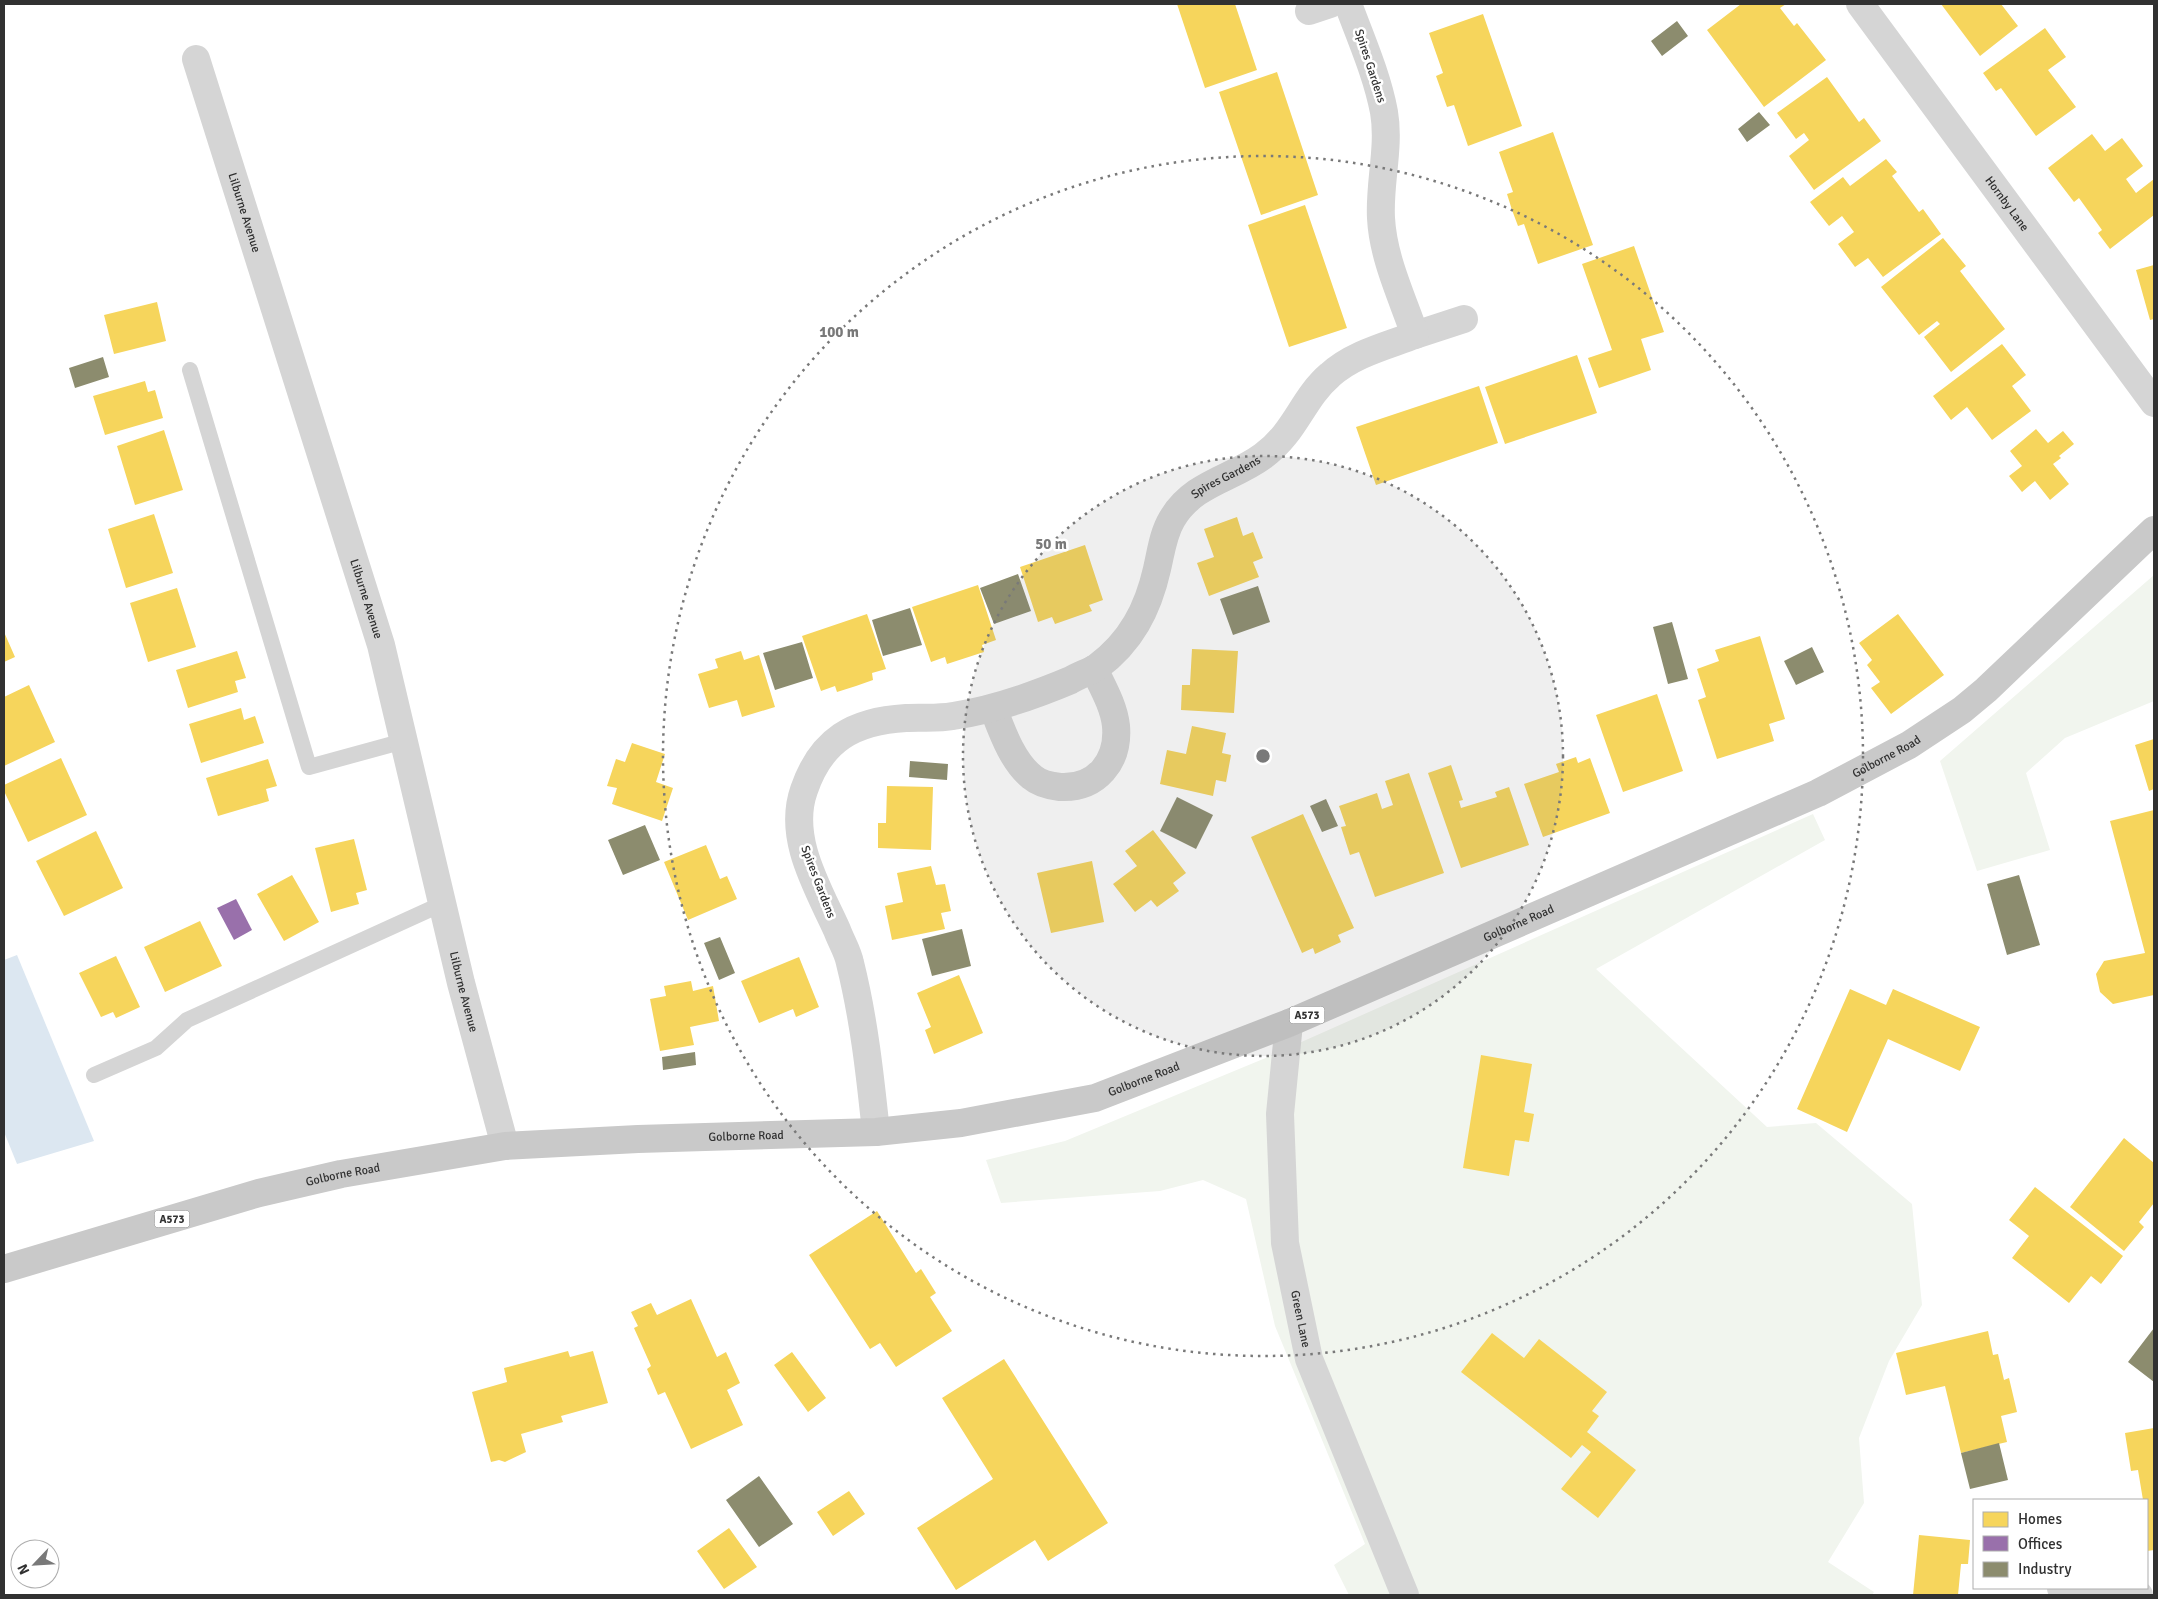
<svg xmlns="http://www.w3.org/2000/svg" width="2158" height="1599" viewBox="0 0 2158 1599" font-family="Signika,sans-serif">
	<style>
		.green { fill: #f1f5ee }
		.water { fill: #dce7f1 }
		.homes { fill: #f6d55c }
		.offices { fill: #9970ab }
		.industry { fill: #8c8c6e }
		.lines { fill: none; stroke-linecap: round; stroke-linejoin: round }
		.service { stroke: #d5d5d5; stroke-width: 16 }
		.minor { stroke: #d5d5d5; stroke-width: 28 }
		.primary { stroke: #c9c9c9; stroke-width: 28 }
		.ring { fill: none; stroke: #797979; stroke-width: 2.5; stroke-dasharray: 2.5 5 }
		.labels { text-anchor: middle; dominant-baseline: central; stroke-width: 5; stroke-linejoin: round; paint-order: stroke }
		.shield { fill: #fff; stroke: #6f6f6f; stroke-width: 1 }
		.shield-label { font-size: 11px; font-weight: bold; fill: #313131 }
		.street-label { font-size: 12px; fill: #313131; stroke: #fff }
		.centre { fill: #797979; stroke: #fff; stroke-width: 2.5 }
		.ring-label { font-size: 15px; text-anchor: middle; font-weight: bold; fill: #797979; stroke: #fff; stroke-width: 5; stroke-linejoin: round; paint-order: stroke }
	</style>
	<rect width="100%" height="100%" fill="#fff"/>
	<path class="green" d="M 2154,575 L 2154,701 L 2065,738 L 2026,773 L 2050,850 L 1977,871 L 1940,761 Z
		M 1813,814 L 1825,840 L 1596,969 L 1767,1127 L 1816,1123 L 1912,1204 L 1922,1305 L 1889,1361 L 1859,1438 L 1864,1503 L 1828,1562 L 1874,1592 L 1872,1595 L 1349,1595 L 1334,1565 L 1365,1544 L 1275,1326 L 1246,1199 L 1203,1180 L 1160,1191 L 1001,1203 L 986,1160 L 1065,1141 L 1268,1057 Z"/>
	<path class="water" d="M 17,955 L 94,1141 L 17,1164 L 4,1132 L 4,960 Z"/>
	<path class="homes" d="M 1177,4 L 1235,4 L 1257,70 L 1205,88 Z
		M 1741,4 L 1786,4 L 1780,8 L 1794,26 L 1797,23 L 1826,60 L 1764,107 L 1707,30 Z
		M 1941,4 L 2001,4 L 2018,26 L 1980,56 Z
		M 1483,14 L 1522,126 L 1468,146 L 1454,105 L 1447,107 L 1436,76 L 1443,73 L 1429,33 Z
		M 2045,28 L 2066,57 L 2048,70 L 2076,107 L 2036,136 L 2001,88 L 1996,91 L 1983,73 Z
		M 1277,72 L 1318,195 L 1261,215 L 1219,92 Z
		M 1827,77 L 1859,122 L 1864,118 L 1881,141 L 1814,190 L 1789,156 L 1809,140 L 1804,133 L 1796,139 L 1777,113 Z
		M 1553,132 L 1593,245 L 1538,264 L 1524,224 L 1518,226 L 1512,210 L 1507,194 L 1513,192 L 1499,152 Z
		M 2092,134 L 2105,151 L 2122,138 L 2143,166 L 2126,179 L 2136,193 L 2154,179 L 2154,215 L 2110,249 L 2098,233 L 2102,230 L 2079,198 L 2074,202 L 2048,168 Z
		M 1886,159 L 1897,172 L 1892,176 L 1919,212 L 1923,209 L 1941,234 L 1883,277 L 1868,258 L 1855,267 L 1838,244 L 1854,232 L 1842,216 L 1829,226 L 1810,202 L 1843,177 L 1850,186 Z
		M 1305,205 L 1347,328 L 1289,347 L 1248,225 Z
		M 1943,238 L 1966,266 L 1960,271 L 2005,329 L 1951,372 L 1924,337 L 1940,324 L 1937,321 L 1919,335 L 1881,287 Z
		M 1634,246 L 1664,332 L 1641,339 L 1651,370 L 1599,388 L 1588,358 L 1612,350 L 1582,264 Z
		M 2154,265 L 2154,319 L 2150,320 L 2136,270 Z
		M 157,302 L 166,341 L 114,354 L 104,315 Z
		M 2002,344 L 2026,375 L 2012,386 L 2031,411 L 1992,440 L 1967,407 L 1951,420 L 1933,396 Z
		M 1577,355 L 1597,413 L 1505,444 L 1485,387 Z
		M 145,381 L 148,392 L 155,390 L 163,418 L 105,435 L 93,396 Z
		M 1479,386 L 1498,443 L 1376,485 L 1356,427 Z
		M 2036,429 L 2048,443 L 2063,431 L 2074,444 L 2059,456 L 2061,458 L 2053,464 L 2069,484 L 2050,500 L 2035,481 L 2022,492 L 2009,476 L 2022,466 L 2010,451 Z
		M 164,430 L 183,490 L 135,505 L 117,446 Z
		M 154,514 L 173,573 L 126,588 L 108,529 Z
		M 1237,517 L 1243,536 L 1253,532 L 1263,558 L 1253,562 L 1259,577 L 1209,596 L 1197,563 L 1214,557 L 1204,529 Z
		M 1085,545 L 1103,600 L 1089,605 L 1092,611 L 1055,624 L 1052,617 L 1038,622 L 1020,567 Z
		M 978,585 L 996,640 L 982,645 L 984,652 L 947,664 L 945,657 L 931,662 L 912,607 Z
		M 177,588 L 196,647 L 148,662 L 130,603 Z
		M 867,614 L 886,669 L 872,673 L 873,680 L 856,686 L 837,692 L 835,686 L 821,691 L 802,636 Z
		M 1898,614 L 1944,675 L 1891,714 L 1871,688 L 1880,682 L 1867,665 L 1872,660 L 1859,643 Z
		M 4,632 L 15,657 L 4,662 Z
		M 1760,636 L 1785,719 L 1769,724 L 1774,741 L 1717,759 L 1698,700 L 1706,697 L 1697,669 L 1719,661 L 1715,650 Z
		M 1192,649 L 1238,651 L 1234,713 L 1181,710 L 1182,685 L 1190,685 Z
		M 237,651 L 246,678 L 235,681 L 238,692 L 188,708 L 176,670 Z
		M 741,651 L 744,660 L 759,655 L 775,707 L 742,717 L 737,700 L 709,708 L 698,674 L 718,668 L 715,659 Z
		M 29,685 L 55,742 L 4,766 L 4,697 Z
		M 1657,694 L 1683,771 L 1623,792 L 1596,715 Z
		M 241,708 L 244,720 L 255,716 L 264,743 L 201,763 L 189,724 Z
		M 1192,726 L 1226,733 L 1222,753 L 1231,755 L 1226,782 L 1216,780 L 1213,796 L 1160,784 L 1167,750 L 1186,754 Z
		M 2154,739 L 2154,789 L 2149,791 L 2135,745 Z
		M 632,743 L 665,754 L 656,782 L 673,788 L 662,821 L 612,804 L 617,788 L 607,786 L 616,759 L 625,762 Z
		M 1576,757 L 1578,763 L 1590,758 L 1610,813 L 1543,837 L 1524,784 L 1559,772 L 1556,764 Z
		M 61,758 L 87,815 L 28,842 L 4,791 L 4,785 Z
		M 268,759 L 277,786 L 266,789 L 269,801 L 218,816 L 206,778 Z
		M 1451,765 L 1463,800 L 1459,801 L 1461,808 L 1497,797 L 1495,792 L 1509,787 L 1529,845 L 1461,868 L 1428,773 Z
		M 1409,773 L 1444,873 L 1375,897 L 1359,852 L 1350,855 L 1341,827 L 1346,826 L 1339,806 L 1377,793 L 1382,809 L 1393,805 L 1385,781 Z
		M 887,786 L 933,787 L 931,850 L 878,848 L 878,823 L 886,823 Z
		M 2154,810 L 2154,995 L 2113,1004 L 2100,992 L 2096,974 L 2104,961 L 2145,953 L 2110,821 Z
		M 1303,814 L 1354,928 L 1338,935 L 1341,942 L 1315,954 L 1313,948 L 1302,953 L 1251,837 Z
		M 1153,830 L 1186,873 L 1173,883 L 1179,891 L 1157,907 L 1151,900 L 1135,912 L 1113,884 L 1137,866 L 1125,851 Z
		M 96,831 L 123,888 L 64,916 L 36,861 Z
		M 354,839 L 367,890 L 356,893 L 359,904 L 331,912 L 315,848 Z
		M 706,845 L 720,879 L 727,876 L 737,899 L 688,920 L 664,862 Z
		M 1092,861 L 1104,922 L 1051,933 L 1037,873 Z
		M 931,866 L 936,885 L 945,884 L 951,911 L 941,913 L 945,929 L 892,940 L 885,906 L 903,902 L 897,873 Z
		M 292,875 L 319,922 L 284,941 L 257,894 Z
		M 200,921 L 222,966 L 165,992 L 144,947 Z
		M 116,956 L 140,1007 L 116,1018 L 113,1012 L 101,1017 L 79,973 Z
		M 799,957 L 819,1007 L 796,1017 L 793,1009 L 759,1023 L 741,981 Z
		M 959,975 L 983,1033 L 934,1054 L 925,1030 L 931,1027 L 917,993 Z
		M 691,981 L 693,991 L 713,986 L 719,1021 L 690,1027 L 694,1045 L 660,1051 L 650,999 L 666,996 L 664,986 Z
		M 1850,989 L 1886,1005 L 1893,989 L 1980,1027 L 1960,1071 L 1888,1039 L 1847,1132 L 1797,1109 Z
		M 1481,1055 L 1532,1064 L 1524,1112 L 1534,1114 L 1529,1142 L 1515,1140 L 1509,1176 L 1463,1168 Z
		M 2124,1138 L 2154,1163 L 2154,1203 L 2139,1222 L 2144,1227 L 2124,1251 L 2070,1207 Z
		M 2035,1187 L 2123,1256 L 2101,1284 L 2091,1276 L 2069,1303 L 2012,1258 L 2029,1236 L 2009,1220 Z
		M 877,1211 L 916,1273 L 921,1269 L 936,1293 L 930,1297 L 952,1331 L 896,1367 L 880,1343 L 870,1349 L 809,1255 Z
		M 691,1299 L 717,1357 L 726,1352 L 740,1383 L 727,1390 L 743,1425 L 691,1449 L 665,1392 L 658,1395 L 647,1369 L 651,1366 L 634,1328 L 638,1326 L 631,1312 L 651,1303 L 657,1315 Z
		M 1988,1331 L 1993,1355 L 1998,1354 L 2004,1380 L 2009,1378 L 2017,1412 L 2001,1416 L 2007,1442 L 1961,1453 L 1945,1386 L 1906,1395 L 1896,1353 Z
		M 1492,1333 L 1524,1358 L 1539,1339 L 1607,1392 L 1592,1411 L 1599,1416 L 1587,1432 L 1636,1470 L 1598,1518 L 1561,1489 L 1591,1452 L 1582,1445 L 1571,1458 L 1461,1372 Z
		M 568,1351 L 570,1357 L 593,1351 L 608,1403 L 561,1416 L 563,1422 L 521,1434 L 526,1452 L 505,1462 L 499,1460 L 491,1462 L 472,1392 L 507,1382 L 504,1368 Z
		M 792,1352 L 826,1398 L 808,1412 L 774,1365 Z
		M 1004,1359 L 1108,1523 L 1048,1561 L 1035,1540 L 956,1590 L 917,1528 L 993,1479 L 942,1398 Z
		M 2154,1428 L 2154,1550 L 2147,1551 L 2147,1500 L 2143,1500 L 2138,1470 L 2131,1471 L 2125,1433 Z
		M 849,1491 L 865,1514 L 833,1536 L 817,1512 Z
		M 729,1528 L 757,1567 L 724,1589 L 697,1551 Z
		M 1919,1535 L 1970,1540 L 1968,1564 L 1961,1564 L 1958,1595 L 1913,1595 Z"/>
	<path class="offices" d="M 236,899 L 252,930 L 234,940 L 217,908 Z"/>
	<path class="industry" d="M 1677,21 L 1688,36 L 1662,56 L 1651,41 Z
		M 1759,112 L 1770,125 L 1747,142 L 1738,129 Z
		M 103,357 L 109,377 L 75,388 L 69,368 Z
		M 1018,574 L 1031,611 L 994,624 L 980,588 Z
		M 1258,586 L 1270,622 L 1233,635 L 1220,599 Z
		M 910,608 L 922,645 L 883,656 L 872,620 Z
		M 1672,622 L 1688,679 L 1668,684 L 1653,627 Z
		M 802,642 L 813,678 L 775,690 L 763,653 Z
		M 1812,647 L 1824,672 L 1796,685 L 1784,661 Z
		M 910,761 L 948,764 L 947,780 L 909,777 Z
		M 1177,797 L 1213,815 L 1196,849 L 1160,831 Z
		M 1326,799 L 1338,826 L 1322,832 L 1310,806 Z
		M 645,825 L 660,860 L 623,875 L 608,840 Z
		M 2019,875 L 2040,945 L 2007,955 L 1987,884 Z
		M 962,929 L 971,966 L 932,976 L 922,939 Z
		M 720,937 L 735,973 L 719,980 L 704,943 Z
		M 695,1052 L 696,1065 L 663,1070 L 662,1057 Z
		M 2154,1328 L 2154,1382 L 2128,1362 Z
		M 1999,1443 L 2008,1480 L 1970,1489 L 1961,1453 Z
		M 759,1476 L 793,1524 L 759,1547 L 726,1500 Z"/>
	<g class="lines">
		<path class="service" d="M 190,370 L 309,767 L 404,741
			M 94,1075 L 156,1048 L 187,1020 L 444,903"/>
		<g class="minor">
			<path id="s1" d="M 1860,4 L 2154,403"/>
			<path d="M 1309,11 L 1330,4"/>
			<path id="s2" d="M 196,59 L 381,645 L 461,983 L 505,1146"/>
			<path d="M 1415,335 L 1464,319"/>
			<path d="M 993,708 C 1002,731 1012,761 1032,777 C 1040,784 1051,786 1060,787 C 1097,789 1119,761 1116,726 C 1114,706 1102,686 1094,669"/>
			<path id="s3" d="M 1289,1023 L 1280,1114 L 1285,1243 L 1309,1359 L 1405,1595"/>
			<path id="s4" d="M 876,1132 C 870,1075 864,1019 850,963 C 848,952 841,941 837,930 C 818,888 787,838 804,790 C 821,740 853,721 906,718 C 921,717 937,719 953,716 C 993,710 1033,696 1071,680 C 1079,675 1089,672 1097,667 C 1131,642 1148,609 1157,569 C 1161,552 1163,534 1172,519 C 1193,483 1232,479 1263,456 C 1296,432 1302,399 1330,375 C 1353,354 1386,346 1415,335 C 1402,297 1383,258 1381,218 C 1379,183 1390,147 1384,112 C 1377,75 1361,39 1348,4"/>
			<path d="M 2061,1588 L 2139,1595"/>
		</g>
		<path class="primary" id="s5" d="M 4,1269 L 259,1193 L 341,1174 L 505,1146 L 638,1139 L 876,1132 L 961,1123 L 1095,1098 L 1289,1023 L 1818,793 L 1909,745 L 1962,710 L 1986,690 L 2154,530"/>
	</g>
	<circle cx="1263" cy="756" r="300" fill="#797979" fill-opacity=".12"/>
	<g class="ring">
		<circle cx="1263" cy="756" r="300"/>
		<circle cx="1263" cy="756" r="600"/>
	</g>
	<g class="labels">
		<g class="shield">
			<rect x="1289.5" y="1006.5" width="35" height="17" rx="4"/>
			<rect x="154.5" y="1210.5" width="35" height="17" rx="4"/>
		</g>
		<g class="shield-label">
			<text x="1307" y="1015">A573</text>
			<text x="172" y="1219">A573</text>
		</g>
		<g class="street-label">
			<text transform="translate(1370 66) rotate(72)">Spires Gardens</text>
			<text stroke="none"><textPath href="#s1" startOffset="248">Hornby Lane</textPath></text>
			<text stroke="none"><textPath href="#s2" startOffset="161">Lilburne Avenue</textPath></text>
			<text stroke="none"><textPath href="#s4" startOffset="928">Spires Gardens</textPath></text>
			<text stroke="none"><textPath href="#s2" startOffset="566">Lilburne Avenue</textPath></text>
			<text stroke="none"><textPath href="#s5" startOffset="1972">Golborne Road</textPath></text>
			<text transform="translate(818 882) rotate(69)">Spires Gardens</text>
			<text stroke="none"><textPath href="#s5" startOffset="1568">Golborne Road</textPath></text>
			<text stroke="none"><textPath href="#s2" startOffset="971">Lilburne Avenue</textPath></text>
			<text stroke="none"><textPath href="#s5" startOffset="1162">Golborne Road</textPath></text>
			<text stroke="none"><textPath href="#s5" startOffset="758">Golborne Road</textPath></text>
			<text stroke="none"><textPath href="#s5" startOffset="352">Golborne Road</textPath></text>
			<text stroke="none"><textPath href="#s3" startOffset="298">Green Lane</textPath></text>
		</g>
	</g>
	<circle cx="1263" cy="756" r="8" class="centre"/>
	<g class="ring-label">
		<text x="839" y="337">100 m</text>
		<text x="1051" y="549">50 m</text>
	</g>
	<rect width="2158" height="1599" fill="none" stroke="#313131" stroke-width="10"/>
	<rect x="1973" y="1499" width="175" height="90" fill="#ffffff" stroke="#adadad"/>
	<rect x="1983" y="1512" width="25" height="15" fill="#f6d55c" stroke="#adadad"/>
	<text x="2018" y="1524" font-size="15" fill="#313131">Homes</text>
	<rect x="1983" y="1536" width="25" height="15" fill="#9970ab" stroke="#adadad"/>
	<text x="2018" y="1549" font-size="15" fill="#313131">Offices</text>
	<rect x="1983" y="1562" width="25" height="15" fill="#8c8c6e" stroke="#adadad"/>
	<text x="2018" y="1574" font-size="15" fill="#313131">Industry</text>
	<g transform="translate(35 1564) rotate(245)"><circle r="24" fill="#ffffff" stroke="#adadad"/>
	<path d="M0-4L9 19L0 12L-9 19Z" fill="#797979"/>
	<text y="-8" font-size="14" font-weight="bold" text-anchor="middle" fill="#313131">N</text>
	</g>
</svg>
